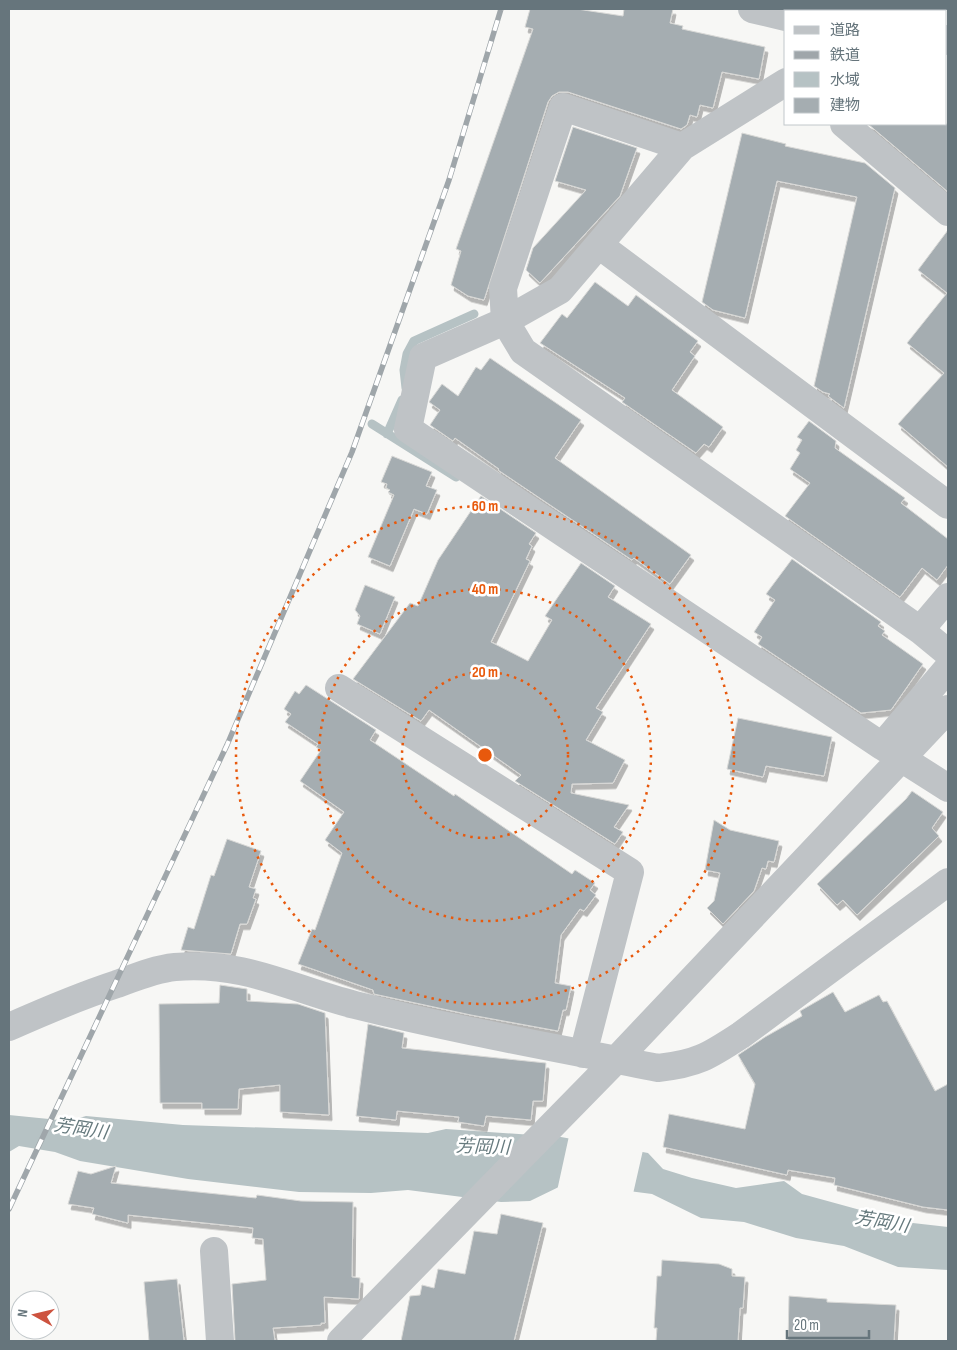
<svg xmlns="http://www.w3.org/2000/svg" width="957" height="1350" viewBox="0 0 957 1350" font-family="'Sofia Sans Condensed','Noto Sans JP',sans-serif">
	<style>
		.water { fill: #b6c2c4 }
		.pier { fill: #f7f7f5 }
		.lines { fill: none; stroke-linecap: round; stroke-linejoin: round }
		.stream { stroke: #b6c2c4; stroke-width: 9 }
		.building { fill: #a5adb1; stroke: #d9d9d7; filter: url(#shadow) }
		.minor { stroke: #bfc3c6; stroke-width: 28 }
		.rail-casing { stroke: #9fa6aa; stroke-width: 5.5 }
		.rail { stroke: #fff; stroke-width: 4; stroke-dasharray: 11; stroke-linecap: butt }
		.ring { fill: none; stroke: #e8590c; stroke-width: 2.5; stroke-dasharray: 2.5 5 }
		.labels { text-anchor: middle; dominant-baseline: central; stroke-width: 5; stroke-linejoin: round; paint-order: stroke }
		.water-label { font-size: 18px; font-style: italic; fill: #667a7e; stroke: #fff }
		.centre { fill: #e8590c; stroke: #fff; stroke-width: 2.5 }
		.ring-label { font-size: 15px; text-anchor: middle; font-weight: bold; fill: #e8590c; stroke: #fff; stroke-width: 5; stroke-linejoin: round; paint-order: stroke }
	</style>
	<defs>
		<filter id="shadow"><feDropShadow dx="3" dy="5.5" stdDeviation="0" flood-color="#0004"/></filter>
	</defs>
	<rect width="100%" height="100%" fill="#f7f7f5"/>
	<path class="water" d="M 9,1115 L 69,1121 L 86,1116 L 183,1125 L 428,1133 L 446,1129 L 561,1137 L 648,1153 L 663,1169 L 692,1178 L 736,1188 L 784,1181 L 802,1194 L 904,1222 L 948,1227 L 948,1270 L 898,1267 L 844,1246 L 796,1238 L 744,1222 L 701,1218 L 652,1194 L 567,1183 L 530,1201 L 501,1202 L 408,1190 L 371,1193 L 299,1192 L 188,1179 L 80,1161 L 55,1152 L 19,1146 L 9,1152 Z"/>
	<path class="pier" d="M 569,1136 L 643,1150 L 633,1194 L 568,1186 L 557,1191 Z"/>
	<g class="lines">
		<path class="stream" d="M 406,388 L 404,370 L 407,354 L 414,341 L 474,314
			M 372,424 L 456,477
			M 387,434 L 402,400"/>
	</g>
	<path class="building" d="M 530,9 L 577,9 L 623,16 L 624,9 L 673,9 L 670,23 L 683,26 L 682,29 L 765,47 L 759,79 L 722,72 L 713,108 L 700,105 L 697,117 L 690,115 L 687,125 L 681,129 L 568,92 L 559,92 L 552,96 L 548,102 L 484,300 L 468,296 L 451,285 L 461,251 L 456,249 L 533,29 L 525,27 Z
		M 868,124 L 948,124 L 948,192 L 940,185 Z
		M 573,127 L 637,148 L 620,196 L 540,283 L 526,270 L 533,248 L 586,190 L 555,181 Z
		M 742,133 L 786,144 L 785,146 L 865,163 L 895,188 L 844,408 L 828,396 L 830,394 L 823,392 L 814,386 L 857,197 L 777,181 L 745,318 L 713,310 L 702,302 Z
		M 948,230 L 948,467 L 898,424 L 944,373 L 907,343 L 947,293 L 918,270 Z
		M 595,282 L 628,306 L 636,295 L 698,341 L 690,352 L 695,356 L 672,390 L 723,427 L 709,447 L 704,444 L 696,453 L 622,402 L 625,398 L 540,343 L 562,314 L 567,318 Z
		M 490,358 L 581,420 L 555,458 L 691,555 L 670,584 L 634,558 L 632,560 L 498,470 L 499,469 L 455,438 L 453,441 L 430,425 L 440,410 L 429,402 L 442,384 L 458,396 L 476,367 L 481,370 Z
		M 809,421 L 836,441 L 835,448 L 905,498 L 901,503 L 948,539 L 948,565 L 937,580 L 922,568 L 900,597 L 785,516 L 810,483 L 790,469 L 800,453 L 796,450 L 802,440 L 797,437 Z
		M 392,456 L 432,472 L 426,486 L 437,490 L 427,514 L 414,509 L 390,566 L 368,557 L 394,495 L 388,492 L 390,490 L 386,488 L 387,484 L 381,482 Z
		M 481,496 L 536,533 L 529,544 L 532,546 L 526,559 L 530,561 L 491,642 L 528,661 L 552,620 L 545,616 L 581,563 L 615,586 L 608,597 L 651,624 L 596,708 L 603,712 L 586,740 L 625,760 L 613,783 L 572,784 L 571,793 L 629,805 L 614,827 L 623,832 L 615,844 L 515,781 L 521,775 L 429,710 L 421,721 L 353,679 L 410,603 L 418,606 L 438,560 Z
		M 792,559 L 881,622 L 878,626 L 885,631 L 882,635 L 923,664 L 891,710 L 861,713 L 758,644 L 762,637 L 754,632 L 775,600 L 766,594 Z
		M 365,585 L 395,597 L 380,634 L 357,624 L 360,616 L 355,610 Z
		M 306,685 L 376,730 L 370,740 L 454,796 L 455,794 L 572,874 L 575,870 L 595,883 L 590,890 L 596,895 L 584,911 L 580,909 L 561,935 L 555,983 L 571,986 L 566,1010 L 563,1010 L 558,1031 L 471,1015 L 374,994 L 373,990 L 298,964 L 312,929 L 315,930 L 342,853 L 325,840 L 344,812 L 300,781 L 321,750 L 316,747 L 318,744 L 285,722 L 291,714 L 284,709 L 295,691 L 299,694 Z
		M 738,718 L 832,737 L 824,776 L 766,766 L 763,777 L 727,769 Z
		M 912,791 L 943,812 L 932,828 L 939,836 L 857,915 L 843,900 L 837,905 L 817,884 L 906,799 Z
		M 714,820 L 730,830 L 779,841 L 774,862 L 768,861 L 766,869 L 762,868 L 754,891 L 723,924 L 707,908 L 714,901 L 720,873 L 705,870 Z
		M 227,839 L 261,851 L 249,887 L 256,889 L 253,898 L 256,899 L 247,924 L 240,924 L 231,954 L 181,950 L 188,927 L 194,929 L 211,875 L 214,876 Z
		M 220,985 L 247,989 L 247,1001 L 298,1004 L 325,1013 L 329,1115 L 280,1112 L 280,1085 L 239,1089 L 238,1109 L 202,1109 L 202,1103 L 160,1103 L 159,1004 L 219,1003 Z
		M 833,992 L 845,1012 L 879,995 L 883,1002 L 887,1001 L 935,1091 L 948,1084 L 948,1210 L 923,1207 L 834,1185 L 835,1178 L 788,1170 L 787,1175 L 663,1147 L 669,1114 L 745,1129 L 755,1084 L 738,1055 L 765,1037 L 802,1016 L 800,1011 Z
		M 368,1024 L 404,1033 L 402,1048 L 546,1063 L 543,1101 L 533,1101 L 531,1120 L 486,1116 L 484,1126 L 458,1122 L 459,1117 L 397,1111 L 396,1120 L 356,1116 Z
		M 116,1166 L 111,1183 L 256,1198 L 257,1195 L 301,1201 L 353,1202 L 352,1277 L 360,1278 L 359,1299 L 324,1297 L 325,1323 L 321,1323 L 321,1325 L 273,1328 L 275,1341 L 235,1341 L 232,1284 L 266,1280 L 263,1239 L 252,1238 L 253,1228 L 128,1215 L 128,1223 L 92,1214 L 94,1208 L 68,1204 L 78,1171 L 91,1174 Z
		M 501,1214 L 543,1223 L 514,1341 L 401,1341 L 410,1296 L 420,1295 L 422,1285 L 434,1288 L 438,1269 L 465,1274 L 474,1231 L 497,1234 Z
		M 662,1260 L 719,1264 L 732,1269 L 732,1276 L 745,1277 L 743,1308 L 740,1308 L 738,1341 L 656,1341 L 657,1328 L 654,1328 L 657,1276 L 661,1276 Z
		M 177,1279 L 184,1341 L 149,1341 L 144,1282 Z
		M 789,1296 L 827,1299 L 827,1302 L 896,1305 L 894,1341 L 788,1341 Z"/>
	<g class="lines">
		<path class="minor" d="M 752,9 L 786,17
			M 818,11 L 819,9
			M 890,11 L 898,9
			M 946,39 L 948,41
			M 786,82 L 682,147 L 560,290 L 505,321 L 423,357 L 408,429 L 882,746 L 948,788
			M 844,124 L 948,212
			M 682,147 L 563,107 L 503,288 L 505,321 L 523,351 L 920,630
			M 599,245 L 948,505
			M 948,597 L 920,630 L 948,653
			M 339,688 L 630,872 L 583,1054
			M 882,746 L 948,668
			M 9,1027 C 45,1011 80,996 117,984 C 136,977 155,969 175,967 C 245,961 291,989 355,1005 C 455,1030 557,1048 658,1068 C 697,1064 709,1056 741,1035 L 948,882
			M 214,1251 L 220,1341
			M 341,1341 L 616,1060 L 948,709"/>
		<g class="rail-casing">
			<path id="rail" d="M 9,1209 L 227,745 L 352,452 L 449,180 L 501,9"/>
		</g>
		<use href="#rail" class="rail"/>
	</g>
	<g class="ring">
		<circle cx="485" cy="755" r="83"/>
		<circle cx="485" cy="755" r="166"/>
		<circle cx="485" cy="755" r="249"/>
	</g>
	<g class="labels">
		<g class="water-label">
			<text transform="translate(81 1129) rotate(9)">芳岡川</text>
			<text transform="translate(483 1147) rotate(2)">芳岡川</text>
			<text transform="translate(882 1222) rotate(10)">芳岡川</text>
		</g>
	</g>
	<circle cx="485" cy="755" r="8" class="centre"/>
	<g class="ring-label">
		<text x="485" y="511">60 m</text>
		<text x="485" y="594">40 m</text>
		<text x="485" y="677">20 m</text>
	</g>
	<rect width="957" height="1350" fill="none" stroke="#66757c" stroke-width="20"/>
	<rect x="784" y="10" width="162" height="115" fill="#ffffff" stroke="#c2c8cb"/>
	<rect x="794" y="26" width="25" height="8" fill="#bfc3c6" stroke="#c2c8cb"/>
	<text x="830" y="35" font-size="15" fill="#66757c">道路</text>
	<rect x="794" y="51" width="25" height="8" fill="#9fa6aa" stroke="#c2c8cb"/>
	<text x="830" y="60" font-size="15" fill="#66757c">鉄道</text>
	<rect x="794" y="72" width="25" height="15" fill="#b6c2c4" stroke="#c2c8cb"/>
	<text x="830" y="85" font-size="15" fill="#66757c">水域</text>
	<rect x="794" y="98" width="25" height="15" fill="#a5adb1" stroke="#c2c8cb"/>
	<text x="830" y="110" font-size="15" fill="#66757c">建物</text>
	<g transform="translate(35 1315) rotate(278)"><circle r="24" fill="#ffffff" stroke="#c2c8cb"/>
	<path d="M0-4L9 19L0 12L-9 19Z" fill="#cd533f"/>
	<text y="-8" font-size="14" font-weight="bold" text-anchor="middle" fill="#66757c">N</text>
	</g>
	<path d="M787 1330v8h82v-8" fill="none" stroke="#66757c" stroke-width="2.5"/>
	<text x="794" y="1330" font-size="15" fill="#66757c" stroke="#ffffff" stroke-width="4" paint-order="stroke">20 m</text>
</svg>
